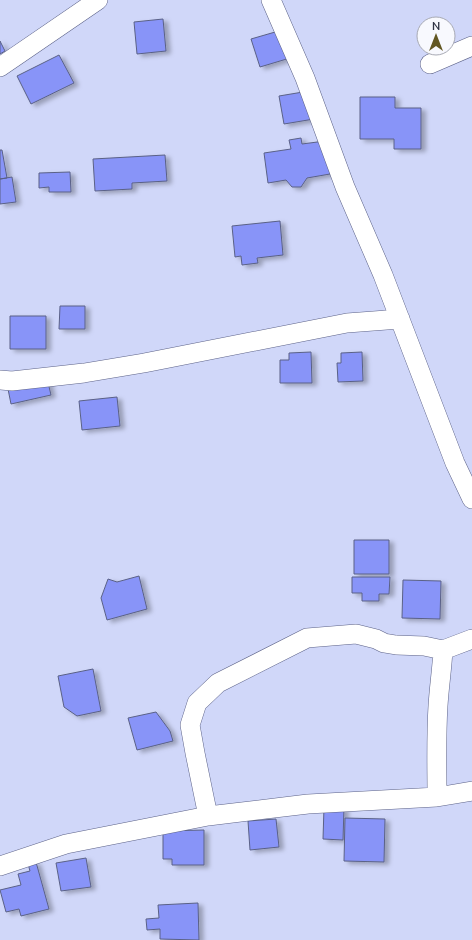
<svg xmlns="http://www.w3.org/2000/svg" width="472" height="940" viewBox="0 0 472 940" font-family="'Nunito Sans',sans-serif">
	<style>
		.building { fill: #8894f8; stroke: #5a6186; filter: url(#shadow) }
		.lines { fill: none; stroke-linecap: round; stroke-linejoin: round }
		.minor-casing { stroke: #5c6288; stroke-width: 20 }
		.minor { stroke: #fff; stroke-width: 19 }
	</style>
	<defs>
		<filter id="shadow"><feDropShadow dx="4.5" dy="2.5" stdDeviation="2" flood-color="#0004"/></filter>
	</defs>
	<rect width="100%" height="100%" fill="#d0d7f9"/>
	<path class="building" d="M 163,19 L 166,51 L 137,54 L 134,22 Z
		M 282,30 L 290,58 L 260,67 L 251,39 Z
		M 0,41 L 5,51 L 0,54 Z
		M 59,55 L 74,83 L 31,104 L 17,76 Z
		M 309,91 L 314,119 L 284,124 L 279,96 Z
		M 360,97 L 395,97 L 395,108 L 421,108 L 421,149 L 394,149 L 394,139 L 360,139 Z
		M 301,138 L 302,144 L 325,141 L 330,174 L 307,178 L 301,187 L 292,187 L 286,180 L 268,183 L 264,153 L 291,149 L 289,140 Z
		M 0,150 L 2,150 L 7,178 L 0,179 Z
		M 165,155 L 167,181 L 132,183 L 132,189 L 95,191 L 93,159 Z
		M 70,172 L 71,192 L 49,192 L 49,187 L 39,188 L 39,173 Z
		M 12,177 L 16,202 L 0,204 L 0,179 Z
		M 280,221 L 283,255 L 257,258 L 258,263 L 242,265 L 241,256 L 235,257 L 232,226 Z
		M 60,306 L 85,306 L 85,329 L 59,329 Z
		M 10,316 L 46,316 L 46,349 L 10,349 Z
		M 311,352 L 312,383 L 280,383 L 280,360 L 289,360 L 289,353 Z
		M 362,352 L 363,381 L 338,382 L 337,363 L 341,363 L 341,353 Z
		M 45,370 L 51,395 L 11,404 L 6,379 Z
		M 117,397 L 120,426 L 82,430 L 79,401 Z
		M 354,540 L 389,540 L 389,574 L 354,574 Z
		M 139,576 L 147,609 L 107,620 L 101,598 L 108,579 L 117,582 Z
		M 352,577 L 390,577 L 389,594 L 379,594 L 379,601 L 362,601 L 362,593 L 352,593 Z
		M 403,580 L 441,581 L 440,619 L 402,618 Z
		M 93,669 L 101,711 L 77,716 L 64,707 L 58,676 Z
		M 156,712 L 170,731 L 173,741 L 137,750 L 128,718 Z
		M 324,807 L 344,807 L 343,840 L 323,839 Z
		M 345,818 L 385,819 L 384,862 L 344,861 Z
		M 276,819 L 279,847 L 250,850 L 248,821 Z
		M 204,830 L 204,865 L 172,865 L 172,859 L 163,859 L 163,831 Z
		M 86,858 L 91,887 L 61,891 L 56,863 Z
		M 36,862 L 49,909 L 21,916 L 19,909 L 6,912 L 0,890 L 21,885 L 18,874 L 30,871 L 28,864 Z
		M 198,903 L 199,940 L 160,939 L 160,929 L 147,930 L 146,919 L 159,918 L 158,905 Z"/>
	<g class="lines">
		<g class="minor-casing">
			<path id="minor" d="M 271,0 L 305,78 L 345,187 L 383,275 L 455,463 L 472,499
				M 430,64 L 472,46
				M 0,67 L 98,0
				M 0,380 L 12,381 L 84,373 L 144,363 L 347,323 L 400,319
				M 443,650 L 472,639
				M 208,816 L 195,753 L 190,725 L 197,703 L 218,683 L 307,638 L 356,634 L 376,639 L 384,643 L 396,645 L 424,646 L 443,650 C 442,669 439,688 438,706 C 436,737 437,767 437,797
				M 0,866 L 66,844 L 208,816 L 308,804 L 437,797 L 472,791"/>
		</g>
		<use href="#minor" class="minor"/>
	</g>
	<g transform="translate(436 36)"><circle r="19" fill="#f8f9fe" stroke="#a8aab4"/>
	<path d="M0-3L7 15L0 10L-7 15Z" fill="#625723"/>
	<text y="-6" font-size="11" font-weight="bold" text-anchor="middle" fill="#303444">N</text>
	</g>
</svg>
